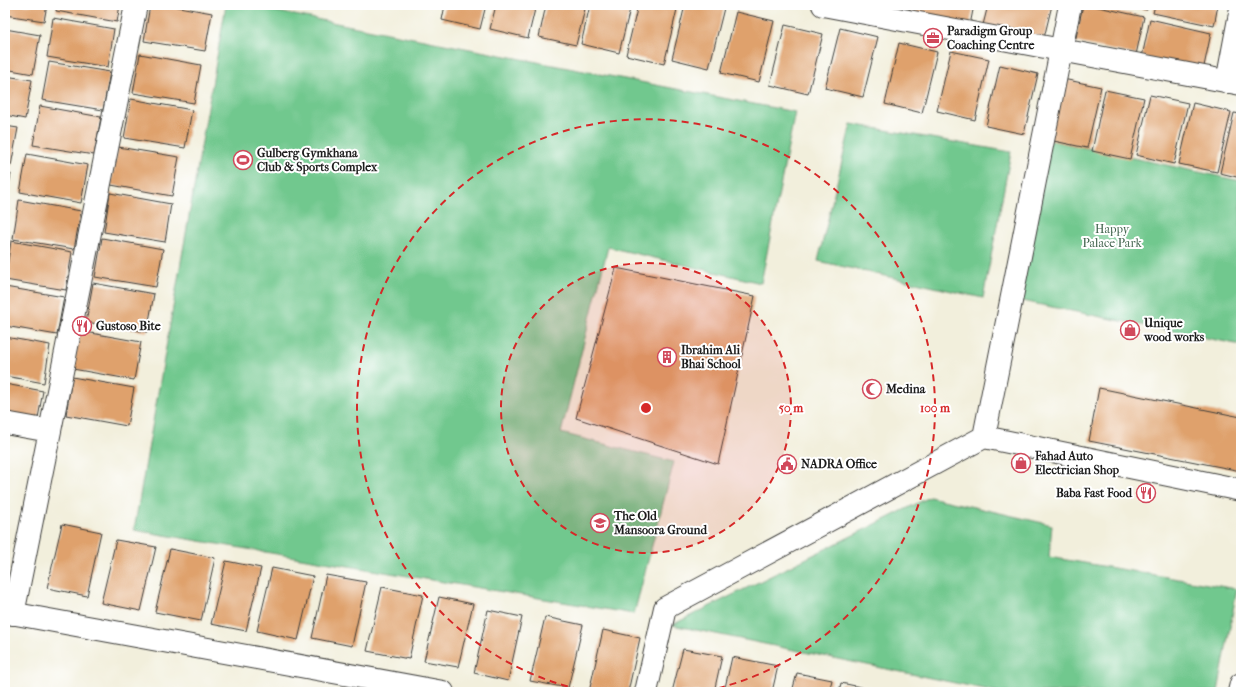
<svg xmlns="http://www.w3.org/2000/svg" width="1246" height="697" viewBox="0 0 1246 697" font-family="'IM FELL French Canon',serif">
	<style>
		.green { fill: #71c88e; stroke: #467255 }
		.building { fill: #dfa16c }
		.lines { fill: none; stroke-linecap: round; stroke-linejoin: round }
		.minor-casing { stroke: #3c3c39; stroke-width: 24 }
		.minor { stroke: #fff; stroke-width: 22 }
		.ring { fill: none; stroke: #d62828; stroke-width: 2; stroke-dasharray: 7 5 }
		.labels { text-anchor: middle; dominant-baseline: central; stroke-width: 4; stroke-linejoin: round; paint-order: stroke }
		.poi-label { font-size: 12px; font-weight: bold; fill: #1c1c1c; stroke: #fff; text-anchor: start }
		.park-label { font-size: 12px; fill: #3e614a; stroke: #fff }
		.centre { fill: #d62828; stroke: #fff; stroke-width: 2 }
		.ring-label { font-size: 12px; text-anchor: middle; font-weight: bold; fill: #d62828; stroke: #fff; stroke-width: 4; stroke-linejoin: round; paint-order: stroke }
	</style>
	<rect width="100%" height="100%" fill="#fff"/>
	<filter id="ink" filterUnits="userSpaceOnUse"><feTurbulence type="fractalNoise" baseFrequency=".025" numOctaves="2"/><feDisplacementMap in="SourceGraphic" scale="8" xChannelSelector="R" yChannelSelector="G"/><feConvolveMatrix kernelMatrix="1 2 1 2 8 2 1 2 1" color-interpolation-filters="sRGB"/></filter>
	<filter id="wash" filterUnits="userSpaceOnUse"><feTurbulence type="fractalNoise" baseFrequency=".012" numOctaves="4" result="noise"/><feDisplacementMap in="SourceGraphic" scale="16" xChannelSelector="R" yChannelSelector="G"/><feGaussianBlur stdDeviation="0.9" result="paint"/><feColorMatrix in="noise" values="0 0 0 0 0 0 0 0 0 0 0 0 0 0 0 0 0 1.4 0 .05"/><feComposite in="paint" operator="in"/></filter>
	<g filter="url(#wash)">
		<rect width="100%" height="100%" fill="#f2efdc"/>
		<path class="green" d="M 226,5 L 243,5 L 795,112 L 761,283 L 608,247 L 561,433 L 674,462 L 634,614 L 134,530 Z
			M 851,124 L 1011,152 L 983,298 L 818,261 Z
			M 1049,140 L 1241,181 L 1241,345 L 1012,299 Z
			M 930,497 L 1052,525 L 1049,557 L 1237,589 L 1218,692 L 999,692 L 672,625 Z"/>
		<g id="blocks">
			<path class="building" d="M 5,5 L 47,5 L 44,21 L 5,15 Z
				M 57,5 L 120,5 L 117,22 L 56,11 Z
				M 150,5 L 168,5 L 212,13 L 205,51 L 144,41 Z
				M 445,5 L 486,5 L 480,29 L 442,20 Z
				M 496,5 L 536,5 L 528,38 L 490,29 Z
				M 546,5 L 586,5 L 576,45 L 539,37 Z
				M 590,5 L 631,5 L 619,53 L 581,44 Z
				M 638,5 L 678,5 L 664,64 L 626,55 Z
				M 685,5 L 712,5 L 724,8 L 709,68 L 672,59 Z
				M 911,5 L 974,5 L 970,25 L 909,12 Z
				M 988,5 L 1052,5 L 1044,38 L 983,25 Z
				M 1083,5 L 1089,5 L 1144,17 L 1136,55 L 1075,42 Z
				M 1126,5 L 1148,5 L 1147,10 Z
				M 1155,5 L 1218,5 L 1214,26 L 1153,13 Z
				M 736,12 L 774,21 L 759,82 L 721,73 Z
				M 53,18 L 114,29 L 108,67 L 47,57 Z
				M 1150,19 L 1211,33 L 1203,71 L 1142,57 Z
				M 785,25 L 823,34 L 808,94 L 770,85 Z
				M 840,28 L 878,37 L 863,97 L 825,88 Z
				M 5,29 L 40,35 L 33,74 L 5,69 Z
				M 899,43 L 937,52 L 922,113 L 885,104 Z
				M 951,51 L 989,59 L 975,120 L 937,111 Z
				M 140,54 L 201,65 L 194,103 L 133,93 Z
				M 49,62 L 110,72 L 103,110 L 42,100 Z
				M 1000,65 L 1038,74 L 1024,134 L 986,126 Z
				M 5,76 L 32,80 L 25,119 L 5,115 Z
				M 1063,79 L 1101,87 L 1087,148 L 1049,140 Z
				M 1105,90 L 1144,98 L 1130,159 L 1092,151 Z
				M 1150,95 L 1188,103 L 1174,164 L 1136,155 Z
				M 131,99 L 192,110 L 185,148 L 124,138 Z
				M 1193,103 L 1231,112 L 1217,172 L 1179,164 Z
				M 40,106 L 101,117 L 94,155 L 33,145 Z
				M 1234,113 L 1241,114 L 1241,178 L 1220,173 Z
				M 5,126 L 18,128 L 11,166 L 5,165 Z
				M 118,147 L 179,157 L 172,196 L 111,185 Z
				M 27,154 L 88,165 L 81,203 L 20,192 Z
				M 5,173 L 11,174 L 6,202 L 5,202 Z
				M 110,193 L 171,204 L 165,242 L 104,232 Z
				M 19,200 L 81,211 L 74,249 L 13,239 Z
				M 102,238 L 163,249 L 156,287 L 95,277 Z
				M 11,241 L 72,252 L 66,290 L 5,280 Z
				M 616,268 L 755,296 L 718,464 L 576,418 Z
				M 93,283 L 154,294 L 147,332 L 86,322 Z
				M 5,287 L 64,297 L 57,335 L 5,326 Z
				M 80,331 L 141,342 L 134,380 L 73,369 Z
				M 5,337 L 50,345 L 44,383 L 5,376 Z
				M 72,377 L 134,388 L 127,426 L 66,415 Z
				M 5,384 L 43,391 L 36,429 L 5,424 Z
				M 1099,388 L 1241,417 L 1241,471 L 1089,441 Z
				M 62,524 L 101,532 L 87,596 L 47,588 Z
				M 116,540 L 156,547 L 141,611 L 101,603 Z
				M 170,549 L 215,558 L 201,621 L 155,612 Z
				M 226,561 L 261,568 L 246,631 L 211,624 Z
				M 272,568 L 313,576 L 298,640 L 257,631 Z
				M 326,575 L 366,582 L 352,646 L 312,638 Z
				M 382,587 L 423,595 L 409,659 L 367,651 Z
				M 439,597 L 473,604 L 458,667 L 424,661 Z
				M 488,610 L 522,617 L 508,681 L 474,673 Z
				M 545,617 L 583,625 L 568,688 L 530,681 Z
				M 603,630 L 640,638 L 628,692 L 589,692 Z
				M 683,649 L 722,656 L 714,692 L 672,692 Z
				M 732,657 L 778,666 L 772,692 L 724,692 Z
				M 797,673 L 832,680 L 829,692 L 792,692 Z
				M 841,683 L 880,691 L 880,692 L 839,692 Z"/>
		</g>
	</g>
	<g filter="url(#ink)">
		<use href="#blocks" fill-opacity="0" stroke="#3c3c39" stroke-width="1"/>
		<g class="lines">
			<g class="minor-casing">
				<path id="minor" d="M 823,5 L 1241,84
					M 1227,82 L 1241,8
					M 5,423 L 50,431
					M 984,437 L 1070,5
					M 5,612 L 443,692
					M 13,614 L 136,5
					M 646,692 L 665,608 L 984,437 L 1241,490
					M 1239,692 L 1241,684"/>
			</g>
			<use href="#minor" class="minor"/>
		</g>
	</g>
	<circle cx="646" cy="408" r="145" fill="#d62828" fill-opacity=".12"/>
	<g class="ring">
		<circle cx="646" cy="408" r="145"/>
		<path d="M591 692A289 289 0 1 1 701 692"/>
	</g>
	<defs>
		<g id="office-ring" transform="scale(1)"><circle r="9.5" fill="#fff" stroke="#d1495b" stroke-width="1.5"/><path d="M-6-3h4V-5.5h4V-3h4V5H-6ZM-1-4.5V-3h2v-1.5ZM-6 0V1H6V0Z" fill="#d1495b"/></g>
		<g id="stadium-ring" transform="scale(1)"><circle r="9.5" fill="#fff" stroke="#d1495b" stroke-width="1.5"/><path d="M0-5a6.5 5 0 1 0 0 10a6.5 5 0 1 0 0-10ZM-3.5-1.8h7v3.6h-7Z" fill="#d1495b"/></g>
		<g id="restaurant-ring" transform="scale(1)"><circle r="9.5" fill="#fff" stroke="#d1495b" stroke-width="1.5"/><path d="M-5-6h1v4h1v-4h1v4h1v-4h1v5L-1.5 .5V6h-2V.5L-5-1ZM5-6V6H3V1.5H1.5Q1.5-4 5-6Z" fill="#d1495b"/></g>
		<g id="shop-ring" transform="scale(1)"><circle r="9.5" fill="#fff" stroke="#d1495b" stroke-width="1.5"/><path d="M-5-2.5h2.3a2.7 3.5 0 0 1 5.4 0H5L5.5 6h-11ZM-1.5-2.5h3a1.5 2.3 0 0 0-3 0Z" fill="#d1495b"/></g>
		<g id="building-ring" transform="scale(1)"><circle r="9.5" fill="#fff" stroke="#d1495b" stroke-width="1.5"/><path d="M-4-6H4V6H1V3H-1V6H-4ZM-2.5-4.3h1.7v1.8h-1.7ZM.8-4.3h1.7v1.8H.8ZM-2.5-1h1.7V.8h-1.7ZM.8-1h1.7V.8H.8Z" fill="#d1495b"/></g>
		<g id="mosque-ring" transform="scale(1)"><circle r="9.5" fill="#fff" stroke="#d1495b" stroke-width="1.5"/><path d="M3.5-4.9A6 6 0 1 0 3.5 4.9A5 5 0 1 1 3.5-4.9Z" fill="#d1495b"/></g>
		<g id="civic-ring" transform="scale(1)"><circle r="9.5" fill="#fff" stroke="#d1495b" stroke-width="1.5"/><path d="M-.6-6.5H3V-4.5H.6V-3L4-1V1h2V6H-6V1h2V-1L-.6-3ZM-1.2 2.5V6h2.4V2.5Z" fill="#d1495b"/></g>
		<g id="school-ring" transform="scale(1)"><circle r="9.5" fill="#fff" stroke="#d1495b" stroke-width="1.5"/><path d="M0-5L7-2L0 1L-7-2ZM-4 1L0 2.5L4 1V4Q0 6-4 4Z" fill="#d1495b"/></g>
	</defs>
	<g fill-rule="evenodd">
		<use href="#office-ring" x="933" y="38"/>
		<use href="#stadium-ring" x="243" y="160"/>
		<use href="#restaurant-ring" x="82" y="326"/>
		<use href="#shop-ring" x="1130" y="330"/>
		<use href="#building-ring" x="667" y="357"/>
		<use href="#mosque-ring" x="872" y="389"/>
		<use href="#shop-ring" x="1021" y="463"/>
		<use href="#civic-ring" x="787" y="464"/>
		<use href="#restaurant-ring" x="1146" y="493"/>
		<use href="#school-ring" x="600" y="523"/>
	</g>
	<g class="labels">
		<g class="poi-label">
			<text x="947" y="31">Paradigm Group<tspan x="947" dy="14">Coaching Centre</tspan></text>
			<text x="257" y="153">Gulberg Gymkhana<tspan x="257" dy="14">Club &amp; Sports Complex</tspan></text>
			<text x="1144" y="323">Unique<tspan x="1144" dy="14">wood works</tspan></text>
			<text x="96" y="326">Gustoso Bite</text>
			<text x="681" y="350">Ibrahim Ali<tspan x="681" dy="14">Bhai School</tspan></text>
			<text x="886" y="389">Medina</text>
			<text x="1035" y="456">Fahad Auto<tspan x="1035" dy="14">Electrician Shop</tspan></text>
			<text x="801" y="464">NADRA Office</text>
			<text x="1132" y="493" text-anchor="end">Baba Fast Food</text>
			<text x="614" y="516">The Old<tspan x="614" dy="14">Mansoora Ground</tspan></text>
		</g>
		<g class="park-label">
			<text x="1112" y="229">Happy<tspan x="1112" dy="14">Palace Park</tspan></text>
		</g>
	</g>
	<circle cx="646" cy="408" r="6" class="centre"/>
	<g class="ring-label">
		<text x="791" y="412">50 m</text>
		<text x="935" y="412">100 m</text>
	</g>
	<rect width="1246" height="697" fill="none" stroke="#fff" stroke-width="20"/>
</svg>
